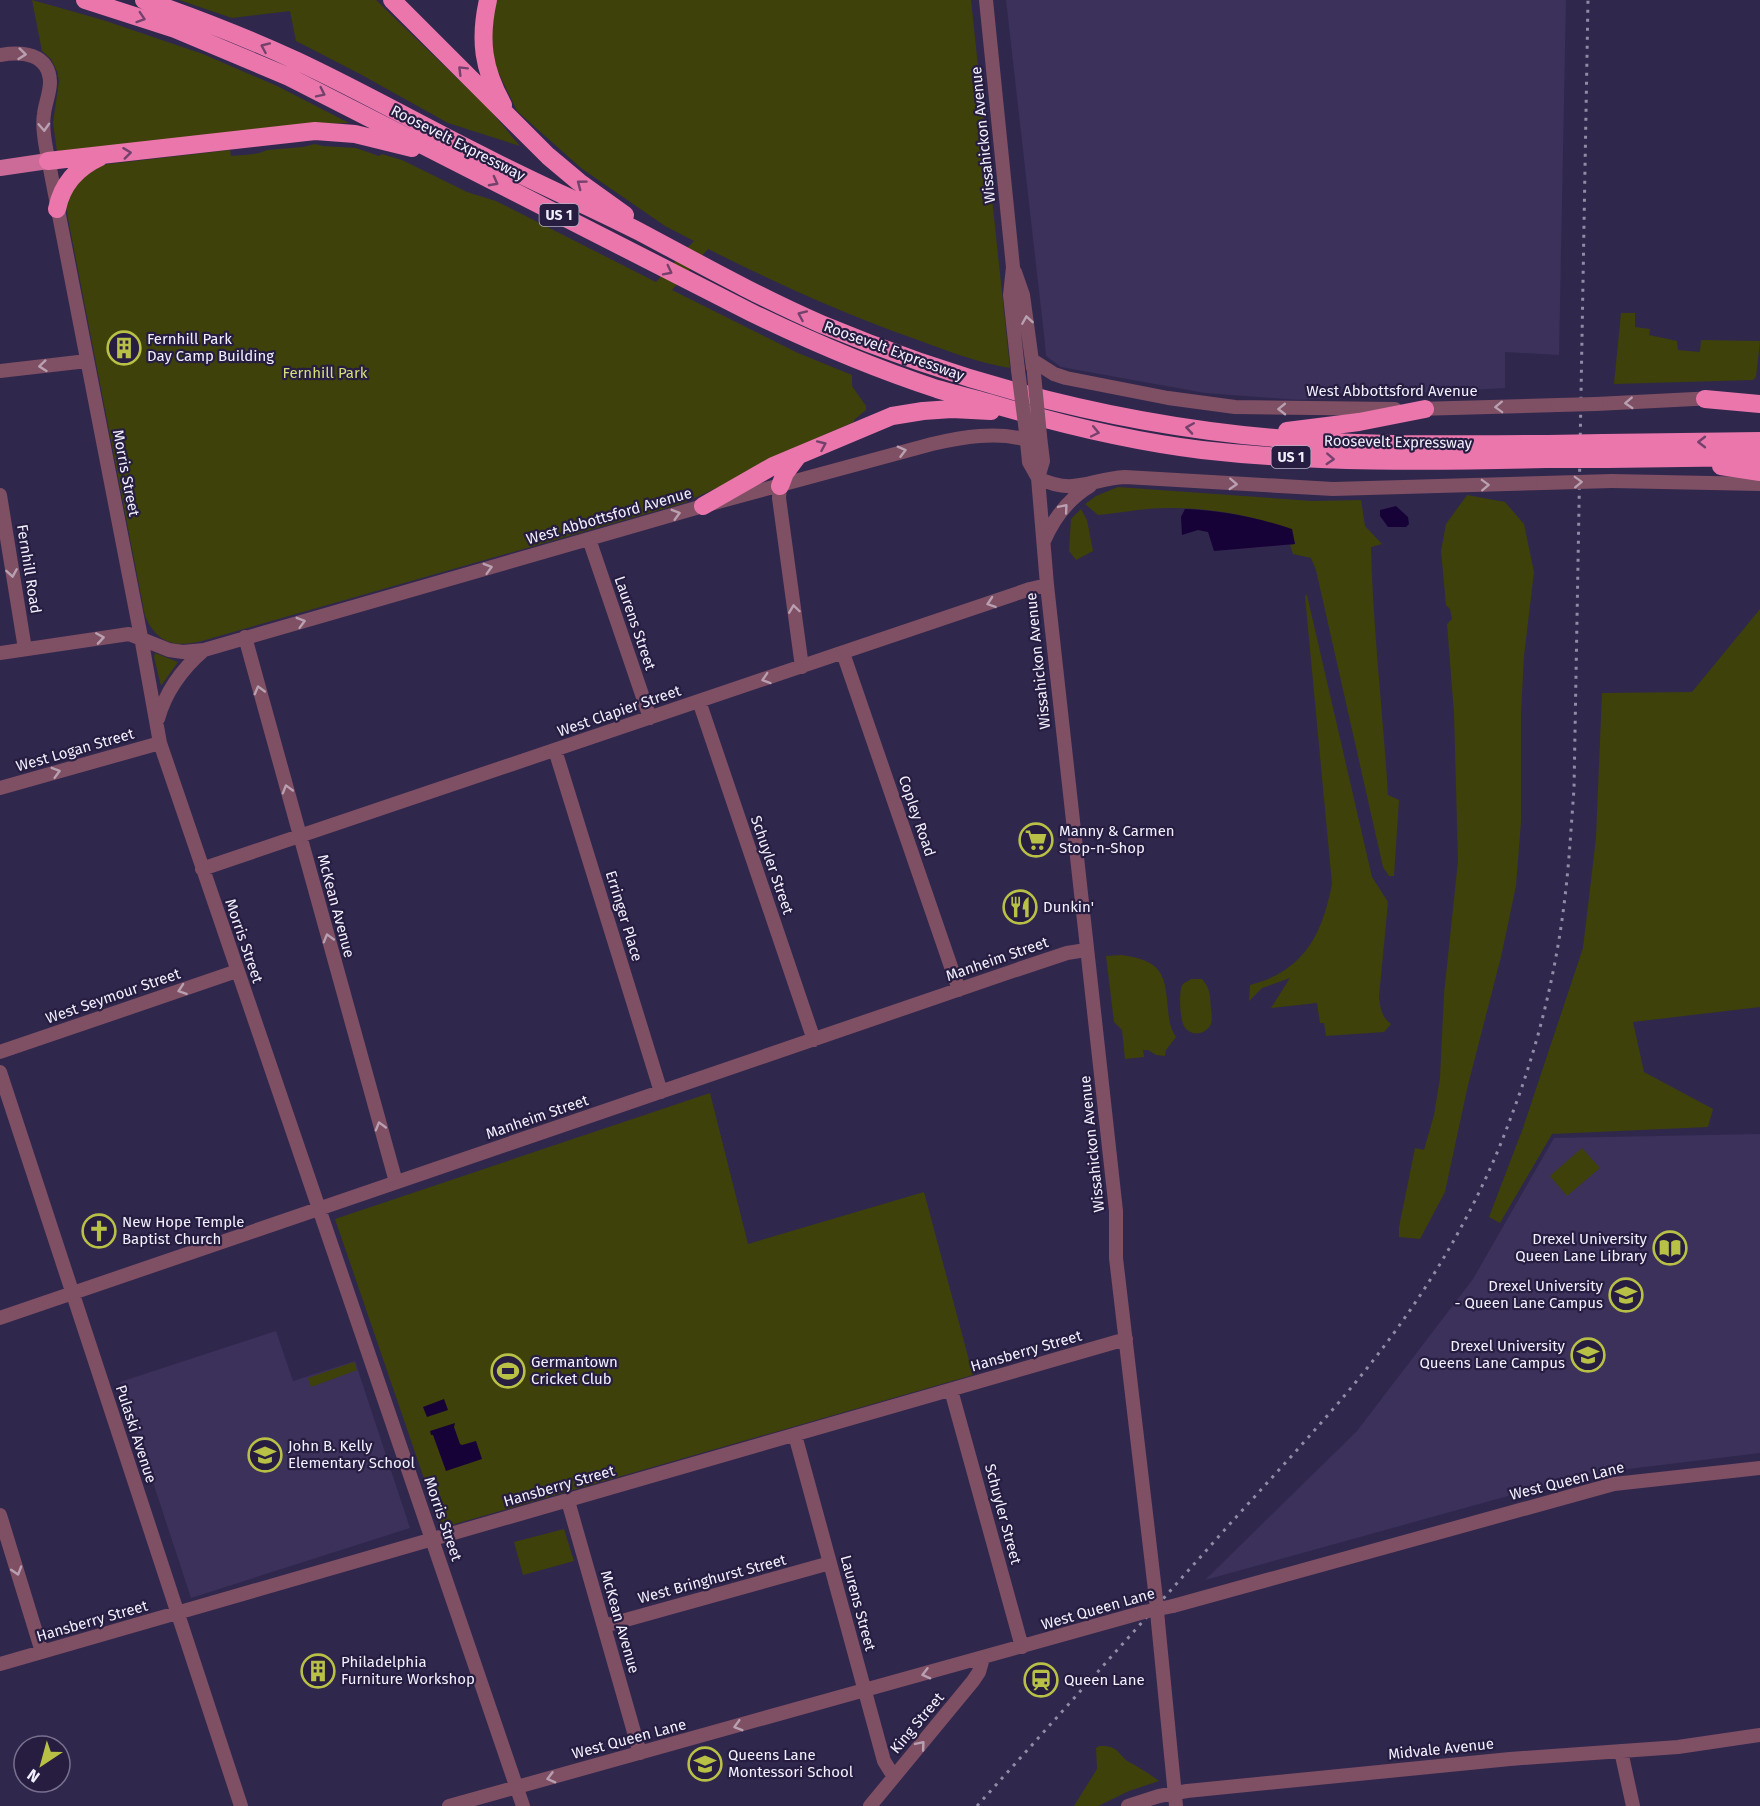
<svg xmlns="http://www.w3.org/2000/svg" width="1760" height="1806" viewBox="0 0 1760 1806" font-family="'Fira Sans',sans-serif">
	<style>
		.built { fill: #3b315b }
		.green { fill: #3e410a }
		.water { fill: #170238 }
		.lines { fill: none; stroke-linecap: round; stroke-linejoin: round }
		.minor { stroke: #7f4f64; stroke-width: 14 }
		.major { stroke: #cc6b97; stroke-width: 16 }
		.highway { stroke: #ea76ac; stroke-width: 18 }
		.rail { stroke: #918ca6; stroke-width: 3; stroke-dasharray: 3 6; stroke-linecap: butt }
		.minor-bridge { stroke: #7f4f64; stroke-width: 14 }
		.highway-bridge { stroke: #ea76ac; stroke-width: 18 }
		.oneway { stroke: #74416c }
		.oneway2 { stroke: #b8a0b1 }
		.labels { text-anchor: middle; dominant-baseline: central; stroke-width: 4.5; stroke-linejoin: round; paint-order: stroke }
		.shield { fill: #261d41; stroke: #b5b1c5; stroke-width: 1.5 }
		.shield-label { font-size: 14px; font-weight: bold; fill: #f2f0fe }
		.street-label { font-size: 15px; fill: #f2f0fe; stroke: #261d41 }
		.poi-label { font-size: 15px; fill: #f2f0fe; stroke: #261d41; text-anchor: start }
		.park-label { font-size: 15px; fill: #d7df7a; stroke: #261d41 }
	</style>
	<rect width="100%" height="100%" fill="#30274d"/>
	<path class="built" d="M 1006,0 L 1566,0 L 1559,355 L 1505,352 L 1505,388 L 1299,400 L 1205,393 L 1061,367 L 1046,356 L 1045,344 Z
		M 1760,1134 L 1760,1453 L 1587,1474 L 1205,1580 L 1357,1431 L 1473,1279 L 1554,1138 Z
		M 276,1331 L 293,1381 L 355,1361 L 410,1528 L 191,1598 L 120,1382 Z"/>
	<path class="green" d="M 32,0 L 103,20 L 203,54 L 277,86 L 349,123 L 293,125 L 57,152 L 53,123 L 59,81 L 57,71 L 51,59 L 42,51 Z
		M 179,0 L 376,0 L 489,109 L 520,146 L 448,123 L 360,74 L 296,41 L 290,11 L 232,18 Z
		M 492,0 L 971,0 L 1010,368 C 978,363 948,351 918,340 C 846,315 776,283 708,249 L 672,290 L 798,353 L 852,375 L 852,386 L 866,406 L 866,410 L 854,420 L 854,422 L 787,451 L 749,473 L 684,503 L 202,641 C 174,648 157,643 145,616 L 66,208 L 74,181 L 100,165 L 230,150 L 231,156 C 243,155 257,155 267,150 L 303,147 L 315,144 L 323,146 L 356,148 L 379,156 L 382,154 L 402,160 L 467,192 L 496,201 L 656,282 L 694,241 L 665,226 L 581,168 L 517,111 L 489,53 Z
		M 1621,313 L 1635,313 L 1635,327 L 1650,329 L 1649,335 L 1677,341 L 1678,350 L 1700,352 L 1701,340 L 1760,341 L 1756,377 L 1753,380 L 1614,384 Z
		M 1118,487 L 1312,501 L 1361,500 L 1365,526 L 1382,544 L 1371,547 C 1373,630 1383,713 1388,795 L 1399,800 L 1394,876 L 1389,876 L 1383,867 L 1316,570 L 1311,558 L 1293,554 L 1290,545 L 1295,544 L 1292,530 C 1255,516 1212,508 1173,508 C 1148,507 1122,513 1098,515 L 1085,504 L 1096,496 Z
		M 1467,495 L 1505,502 L 1524,524 L 1534,572 L 1524,656 L 1521,713 L 1521,822 L 1516,886 L 1501,957 L 1468,1085 L 1445,1192 L 1420,1239 L 1399,1237 L 1399,1227 L 1415,1148 L 1424,1150 L 1434,1115 L 1440,1078 L 1444,994 L 1458,861 L 1454,713 L 1447,624 L 1452,619 L 1450,609 L 1446,605 L 1441,551 L 1446,524 Z
		M 1081,509 L 1087,520 L 1093,551 L 1076,560 L 1069,551 L 1071,519 Z
		M 1307,595 L 1372,877 L 1388,902 L 1379,997 C 1380,1007 1382,1018 1391,1024 L 1384,1032 L 1326,1036 L 1324,1023 L 1320,1023 L 1317,1003 L 1271,1008 L 1290,978 L 1262,988 L 1249,1001 L 1250,985 C 1304,971 1322,935 1332,884 L 1305,596 Z
		M 1760,609 L 1760,1007 L 1633,1022 L 1644,1072 L 1713,1109 L 1708,1127 L 1552,1134 L 1500,1223 L 1489,1217 L 1523,1128 L 1583,948 L 1596,838 L 1602,693 L 1692,692 Z
		M 155,653 L 178,662 L 161,686 L 154,657 Z
		M 1122,955 C 1161,961 1165,972 1168,1009 C 1169,1020 1170,1028 1176,1037 L 1166,1050 L 1165,1056 L 1156,1055 L 1148,1050 L 1143,1050 L 1144,1057 L 1125,1059 L 1122,1030 L 1114,1022 L 1106,956 Z
		M 1191,979 L 1202,979 C 1211,989 1210,997 1211,1010 C 1212,1015 1212,1020 1211,1024 C 1206,1035 1190,1037 1184,1026 C 1180,1019 1178,990 1183,984 C 1185,982 1189,981 1191,979 Z
		M 710,1093 L 748,1244 L 924,1192 L 973,1375 L 441,1528 L 335,1219 Z
		M 1582,1148 L 1600,1168 L 1567,1196 L 1550,1176 Z
		M 354,1362 L 357,1370 L 311,1387 L 308,1378 Z
		M 564,1529 L 574,1561 L 523,1575 L 514,1542 Z
		M 1099,1746 C 1119,1745 1117,1754 1129,1762 C 1140,1768 1150,1774 1159,1781 L 1129,1791 L 1098,1806 L 1074,1806 L 1097,1769 L 1096,1748 Z"/>
	<path class="water" d="M 1396,506 L 1408,517 L 1409,524 L 1406,527 L 1388,527 L 1380,516 L 1380,510 Z
		M 1185,509 C 1220,510 1259,518 1292,529 L 1295,544 L 1214,551 L 1208,532 L 1198,530 L 1182,535 L 1181,517 Z
		M 444,1399 L 448,1410 L 427,1417 L 423,1407 Z
		M 455,1423 L 454,1427 L 460,1444 L 462,1445 L 476,1441 L 482,1459 L 446,1471 L 433,1435 L 431,1435 L 430,1431 Z"/>
	<g class="lines">
		<path class="minor" d="M 986,0 L 1013,267 L 1010,295 L 1018,370
			M 0,55 C 21,51 49,53 50,82 C 50,93 45,104 44,114 C 42,125 44,137 46,148 L 141,637 L 160,743 L 523,1806
			M 1015,272 L 1023,295 L 1033,368
			M 1032,360 L 1054,374 L 1066,378 L 1168,398 L 1235,407 L 1395,409
			M 0,371 L 87,361
			M 1596,404 L 1714,398
			M 1417,409 L 1558,405
			M 1026,432 L 1029,462 L 1038,478
			M 1040,436 L 1043,461 L 1038,478 L 1047,585 L 1116,1211 L 1116,1258 L 1156,1599
			M 1038,478 C 1075,496 1089,479 1125,477 L 1333,489 L 1543,483
			M 1612,481 L 1760,484
			M 780,486 L 779,498 L 802,667
			M 0,495 L 25,649
			M 589,539 L 650,718
			M 1044,541 C 1054,518 1068,499 1090,486
			M 245,637 L 396,1182
			M 0,653 L 129,634 L 169,650 L 183,652 L 204,650 L 703,506 L 932,444 C 962,437 997,431 1027,440
			M 843,653 L 959,990
			M 699,701 L 814,1040
			M 158,719 C 166,690 182,669 204,650
			M 555,750 L 661,1092
			M 0,788 L 160,743
			M 202,869 L 1030,589 L 1047,585
			M 0,1052 L 237,971
			M 0,1072 L 241,1806
			M 0,1318 L 1013,971 L 1067,953 L 1086,950
			M 951,1390 L 1022,1647
			M 795,1435 L 884,1761 L 894,1777
			M 568,1501 L 640,1753
			M 0,1515 L 42,1652
			M 1173,1606 L 1614,1484 L 1760,1468
			M 1158,1622 L 1176,1806
			M 604,1626 L 830,1563
			M 0,1664 L 1126,1339
			M 1621,1751 L 1633,1806
			M 449,1806 L 1144,1612
			M 870,1806 L 973,1681 L 979,1672 L 983,1658
			M 1128,1806 L 1159,1796 L 1187,1791 L 1510,1759 L 1678,1747 L 1760,1735"/>
		<path class="major" d="M 0,168 L 48,161"/>
		<path class="highway" d="M 85,0 L 175,29 L 289,77 L 752,313 C 812,342 873,368 937,389 C 954,394 972,398 989,403 C 1059,424 1129,441 1202,450 C 1316,463 1431,462 1546,459
			M 144,0 C 196,18 247,38 297,61 C 363,92 426,128 491,160 C 540,185 591,207 640,232 C 700,264 759,297 821,324 C 978,390 1145,431 1315,441 C 1393,446 1471,444 1548,444
			M 392,0 L 548,156 L 579,182 L 625,215
			M 488,0 C 479,40 483,69 503,105
			M 48,161 L 315,131 L 355,134 L 412,148
			M 57,209 C 62,184 78,167 100,157
			M 1705,399 L 1760,404
			M 1287,431 L 1359,422 L 1425,409
			M 1603,443 L 1760,441
			M 1607,459 L 1760,457
			M 1721,466 L 1760,472
			M 780,486 L 785,473 L 797,457
			M 703,506 L 773,466 L 892,416 L 923,411 L 952,409 L 991,411"/>
		<path class="rail" d="M 977,1806 C 1061,1713 1145,1619 1229,1525 C 1290,1457 1354,1391 1406,1316 C 1449,1255 1486,1186 1511,1117 C 1537,1049 1555,977 1564,905 C 1569,866 1571,828 1574,789 L 1588,0"/>
		<path class="minor-bridge" d="M 1018,370 L 1026,432
			M 1034,374 L 1040,436
			M 1558,405 L 1596,404
			M 1543,483 L 1612,481
			M 1156,1599 L 1158,1622
			M 1144,1612 L 1173,1606"/>
		<path class="highway-bridge" d="M 1548,444 L 1603,443
			M 1546,459 L 1607,459"/>
	</g>
	<defs><path id="oneway-chevron" d="M-2-3.5L2.5 0L-2 3.5" fill="none" stroke-width="1.6" stroke-linecap="round" stroke-linejoin="round" transform="scale(1.5)"/></defs>
	<g class="oneway">
		<use href="#oneway-chevron" transform="translate(141 18) rotate(18)"/>
		<use href="#oneway-chevron" transform="translate(265 47) rotate(-156)"/>
		<use href="#oneway-chevron" transform="translate(462 70) rotate(-135)"/>
		<use href="#oneway-chevron" transform="translate(321 93) rotate(26)"/>
		<use href="#oneway-chevron" transform="translate(127 153) rotate(-7)"/>
		<use href="#oneway-chevron" transform="translate(494 182) rotate(28)"/>
		<use href="#oneway-chevron" transform="translate(581 184) rotate(-143)"/>
		<use href="#oneway-chevron" transform="translate(668 271) rotate(27)"/>
		<use href="#oneway-chevron" transform="translate(802 315) rotate(-156)"/>
		<use href="#oneway-chevron" transform="translate(1190 428) rotate(-171)"/>
		<use href="#oneway-chevron" transform="translate(1095 432) rotate(12)"/>
		<use href="#oneway-chevron" transform="translate(1702 442) rotate(180)"/>
		<use href="#oneway-chevron" transform="translate(822 445) rotate(-24)"/>
		<use href="#oneway-chevron" transform="translate(1330 459) rotate(3)"/>
	</g>
	<g class="oneway2">
		<use href="#oneway-chevron" transform="translate(22 54) rotate(6)"/>
		<use href="#oneway-chevron" transform="translate(44 127) rotate(87)"/>
		<use href="#oneway-chevron" transform="translate(1027 320) rotate(-99)"/>
		<use href="#oneway-chevron" transform="translate(43 366) rotate(174)"/>
		<use href="#oneway-chevron" transform="translate(1629 403) rotate(177)"/>
		<use href="#oneway-chevron" transform="translate(1499 407) rotate(178)"/>
		<use href="#oneway-chevron" transform="translate(1282 409) rotate(179)"/>
		<use href="#oneway-chevron" transform="translate(902 451) rotate(-15)"/>
		<use href="#oneway-chevron" transform="translate(1578 482) rotate(-2)"/>
		<use href="#oneway-chevron" transform="translate(1233 484) rotate(3)"/>
		<use href="#oneway-chevron" transform="translate(1485 485) rotate(-2)"/>
		<use href="#oneway-chevron" transform="translate(1064 508) rotate(-50)"/>
		<use href="#oneway-chevron" transform="translate(676 514) rotate(-16)"/>
		<use href="#oneway-chevron" transform="translate(488 568) rotate(-16)"/>
		<use href="#oneway-chevron" transform="translate(12 573) rotate(81)"/>
		<use href="#oneway-chevron" transform="translate(991 603) rotate(161)"/>
		<use href="#oneway-chevron" transform="translate(794 609) rotate(-98)"/>
		<use href="#oneway-chevron" transform="translate(301 622) rotate(-16)"/>
		<use href="#oneway-chevron" transform="translate(100 638) rotate(-9)"/>
		<use href="#oneway-chevron" transform="translate(766 679) rotate(162)"/>
		<use href="#oneway-chevron" transform="translate(259 690) rotate(-105)"/>
		<use href="#oneway-chevron" transform="translate(56 772) rotate(-16)"/>
		<use href="#oneway-chevron" transform="translate(287 789) rotate(-106)"/>
		<use href="#oneway-chevron" transform="translate(328 938) rotate(-106)"/>
		<use href="#oneway-chevron" transform="translate(182 990) rotate(161)"/>
		<use href="#oneway-chevron" transform="translate(380 1126) rotate(-106)"/>
		<use href="#oneway-chevron" transform="translate(17 1571) rotate(73)"/>
		<use href="#oneway-chevron" transform="translate(926 1674) rotate(165)"/>
		<use href="#oneway-chevron" transform="translate(738 1726) rotate(164)"/>
		<use href="#oneway-chevron" transform="translate(921 1745) rotate(-50)"/>
		<use href="#oneway-chevron" transform="translate(551 1778) rotate(165)"/>
	</g>
	<defs>
		<g id="building-ring" transform="scale(1.725)"><circle r="9.5" fill="#261d41" stroke="#b9c046" stroke-width="1.5"/><path d="M-4-6H4V6H1V3H-1V6H-4ZM-2.5-4.3h1.7v1.8h-1.7ZM.8-4.3h1.7v1.8H.8ZM-2.5-1h1.7V.8h-1.7ZM.8-1h1.7V.8H.8Z" fill="#b9c046"/></g>
		<g id="supermarket-ring" transform="scale(1.725)"><circle r="9.5" fill="#261d41" stroke="#b9c046" stroke-width="1.5"/><path d="M-6-5.5h2.5l.6 2H6L4.5 2H-2.5L-4.4-4H-6ZM-1.5 3.2a1.3 1.3 0 1 0 .1 0ZM3 3.2a1.3 1.3 0 1 0 .1 0Z" fill="#b9c046"/></g>
		<g id="restaurant-ring" transform="scale(1.725)"><circle r="9.5" fill="#261d41" stroke="#b9c046" stroke-width="1.5"/><path d="M-5-6h1v4h1v-4h1v4h1v-4h1v5L-1.5 .5V6h-2V.5L-5-1ZM5-6V6H3V1.5H1.5Q1.5-4 5-6Z" fill="#b9c046"/></g>
		<g id="church-ring" transform="scale(1.725)"><circle r="9.5" fill="#261d41" stroke="#b9c046" stroke-width="1.5"/><path d="M-1.2-6h2.4v3.5h3.3v2.4h-3.3V6h-2.4V-.1h-3.3v-2.4h3.3Z" fill="#b9c046"/></g>
		<g id="library-ring" transform="scale(1.725)"><circle r="9.5" fill="#261d41" stroke="#b9c046" stroke-width="1.5"/><path d="M-6-4Q-3-5.5-.7-3.5V5Q-3 3-6 4ZM6-4Q3-5.5 .7-3.5V5Q3 3 6 4Z" fill="#b9c046"/></g>
		<g id="university-ring" transform="scale(1.725)"><circle r="9.5" fill="#261d41" stroke="#b9c046" stroke-width="1.5"/><path d="M0-5L7-2L0 1L-7-2ZM-4 1L0 2.5L4 1V4Q0 6-4 4Z" fill="#b9c046"/></g>
		<g id="stadium-ring" transform="scale(1.725)"><circle r="9.5" fill="#261d41" stroke="#b9c046" stroke-width="1.5"/><path d="M0-5a6.5 5 0 1 0 0 10a6.5 5 0 1 0 0-10ZM-3.5-1.8h7v3.6h-7Z" fill="#b9c046"/></g>
		<g id="school-ring" transform="scale(1.725)"><circle r="9.5" fill="#261d41" stroke="#b9c046" stroke-width="1.5"/><path d="M0-5L7-2L0 1L-7-2ZM-4 1L0 2.5L4 1V4Q0 6-4 4Z" fill="#b9c046"/></g>
		<g id="station-ring" transform="scale(1.725)"><circle r="9.5" fill="#261d41" stroke="#b9c046" stroke-width="1.5"/><path d="M-3-6H3Q5-6 5-4V2Q5 4 3 4L4.5 6H3L1.5 4h-3L-3 6H-4.5L-3 4Q-5 4-5 2V-4Q-5-6-3-6ZM-3.5-4v3h7v-3ZM-3.5 1v1.5H-2V1ZM2 1v1.5H3.5V1Z" fill="#b9c046"/></g>
	</defs>
	<g fill-rule="evenodd">
		<use href="#building-ring" x="124" y="348"/>
		<use href="#supermarket-ring" x="1036" y="840"/>
		<use href="#restaurant-ring" x="1020" y="907"/>
		<use href="#church-ring" x="99" y="1231"/>
		<use href="#library-ring" x="1670" y="1248"/>
		<use href="#university-ring" x="1626" y="1295"/>
		<use href="#university-ring" x="1588" y="1355"/>
		<use href="#stadium-ring" x="508" y="1371"/>
		<use href="#school-ring" x="265" y="1455"/>
		<use href="#building-ring" x="318" y="1671"/>
		<use href="#station-ring" x="1041" y="1680"/>
		<use href="#school-ring" x="705" y="1764"/>
	</g>
	<g class="labels">
		<g class="shield">
			<rect x="539.5" y="204" width="39" height="22" rx="4.5"/>
			<rect x="1271.5" y="446" width="39" height="22" rx="4.5"/>
		</g>
		<g class="shield-label">
			<text x="559" y="215">US 1</text>
			<text x="1291" y="457">US 1</text>
		</g>
		<g class="street-label">
			<text transform="translate(983 135) rotate(-96)">Wissahickon Avenue</text>
			<text transform="translate(458 143) rotate(27)">Roosevelt Expressway</text>
			<text transform="translate(894 351) rotate(20)">Roosevelt Expressway</text>
			<text x="1392" y="391">West Abbottsford Avenue</text>
			<text transform="translate(1398 442) rotate(1)">Roosevelt Expressway</text>
			<text transform="translate(126 473) rotate(79)">Morris Street</text>
			<text transform="translate(609 516) rotate(-16)">West Abbottsford Avenue</text>
			<text transform="translate(29 569) rotate(81)">Fernhill Road</text>
			<text transform="translate(635 623) rotate(71)">Laurens Street</text>
			<text transform="translate(1038 661) rotate(-96)">Wissahickon Avenue</text>
			<text transform="translate(619 711) rotate(-19)">West Clapier Street</text>
			<text transform="translate(75 750) rotate(-16)">West Logan Street</text>
			<text transform="translate(917 816) rotate(71)">Copley Road</text>
			<text transform="translate(772 865) rotate(71)">Schuyler Street</text>
			<text transform="translate(336 906) rotate(75)">McKean Avenue</text>
			<text transform="translate(624 916) rotate(73)">Erringer Place</text>
			<text transform="translate(244 941) rotate(71)">Morris Street</text>
			<text transform="translate(997 959) rotate(-19)">Manheim Street</text>
			<text transform="translate(113 996) rotate(-19)">West Seymour Street</text>
			<text transform="translate(537 1117) rotate(-19)">Manheim Street</text>
			<text transform="translate(1092 1144) rotate(-96)">Wissahickon Avenue</text>
			<text transform="translate(1026 1351) rotate(-16)">Hansberry Street</text>
			<text transform="translate(136 1434) rotate(72)">Pulaski Avenue</text>
			<text transform="translate(1567 1481) rotate(-14)">West Queen Lane</text>
			<text transform="translate(559 1486) rotate(-16)">Hansberry Street</text>
			<text transform="translate(1003 1514) rotate(75)">Schuyler Street</text>
			<text transform="translate(443 1519) rotate(71)">Morris Street</text>
			<text transform="translate(712 1579) rotate(-15)">West Bringhurst Street</text>
			<text transform="translate(858 1603) rotate(75)">Laurens Street</text>
			<text transform="translate(1098 1609) rotate(-16)">West Queen Lane</text>
			<text transform="translate(92 1621) rotate(-16)">Hansberry Street</text>
			<text transform="translate(620 1622) rotate(74)">McKean Avenue</text>
			<text transform="translate(917 1723) rotate(-50)">King Street</text>
			<text transform="translate(629 1739) rotate(-15)">West Queen Lane</text>
			<text transform="translate(1441 1749) rotate(-6)">Midvale Avenue</text>
		</g>
		<g class="poi-label">
			<text x="147" y="339">Fernhill Park<tspan x="147" dy="17">Day Camp Building</tspan></text>
			<text x="1059" y="831">Manny &amp; Carmen<tspan x="1059" dy="17">Stop-n-Shop</tspan></text>
			<text x="1043" y="907">Dunkin'</text>
			<text x="122" y="1222">New Hope Temple<tspan x="122" dy="17">Baptist Church</tspan></text>
			<text x="1647" y="1239" text-anchor="end">Drexel University<tspan x="1647" dy="17">Queen Lane Library</tspan></text>
			<text x="1603" y="1286" text-anchor="end">Drexel University<tspan x="1603" dy="17">- Queen Lane Campus</tspan></text>
			<text x="1565" y="1346" text-anchor="end">Drexel University<tspan x="1565" dy="17">Queens Lane Campus</tspan></text>
			<text x="531" y="1362">Germantown<tspan x="531" dy="17">Cricket Club</tspan></text>
			<text x="288" y="1446">John B. Kelly<tspan x="288" dy="17">Elementary School</tspan></text>
			<text x="341" y="1662">Philadelphia<tspan x="341" dy="17">Furniture Workshop</tspan></text>
			<text x="1064" y="1680">Queen Lane</text>
			<text x="728" y="1755">Queens Lane<tspan x="728" dy="17">Montessori School</tspan></text>
		</g>
		<g class="park-label">
			<text x="325" y="373">Fernhill Park</text>
		</g>
	</g>
	<g transform="translate(42 1764) rotate(216)"><circle r="28" fill="#261d41" stroke="#78718d" stroke-width="1.5"/>
	<path d="M0-4.5L10 22L0 15L-10 22Z" fill="#b9c046"/>
	<text y="-9" font-size="16" font-weight="bold" text-anchor="middle" fill="#f2f0fe">N</text>
	</g>
</svg>
